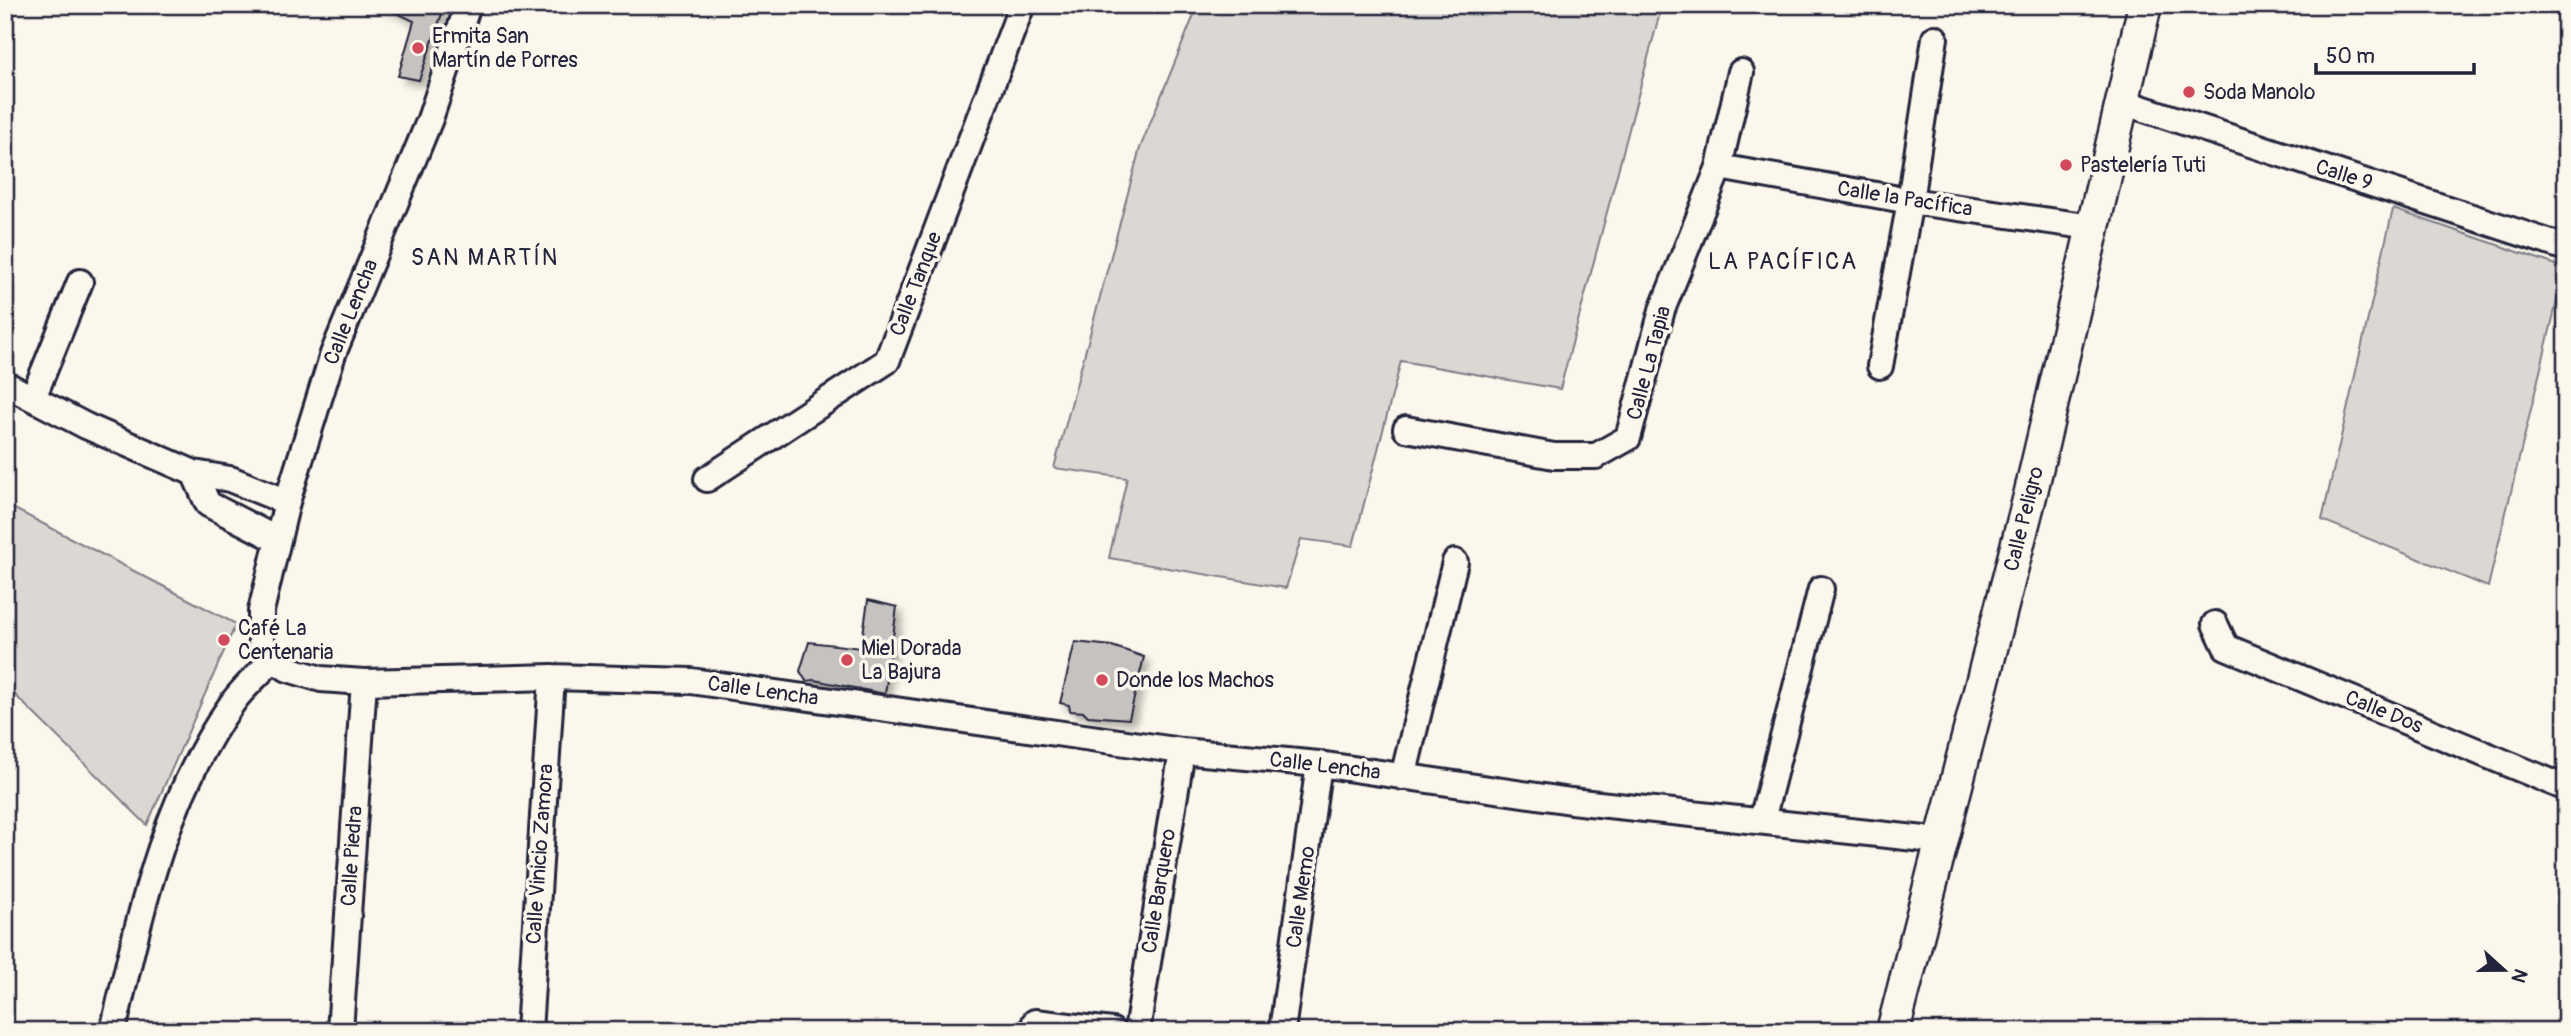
<svg xmlns="http://www.w3.org/2000/svg" width="2571" height="1036" viewBox="0 0 2571 1036" font-family="Pangolin,sans-serif">
	<style>
		.green { fill: #dbd8d3; stroke: #7e7d87; stroke-width: 2 }
		.building { fill: #c6c2c0; stroke: #22223b; stroke-width: 2; filter: url(#shadow) }
		.lines { fill: none; stroke-linecap: round; stroke-linejoin: round }
		.minor-casing { stroke: #22223b; stroke-width: 30 }
		.major-casing { stroke: #22223b; stroke-width: 37 }
		.minor { stroke: #fbf7ec; stroke-width: 24 }
		.major { stroke: #fbf7ec; stroke-width: 32 }
		.poi-dot { fill: #d1495b; stroke: #fbf7ec; stroke-width: 2.5 }
		.labels { text-anchor: middle; dominant-baseline: central; stroke-width: 7; stroke-linejoin: round; paint-order: stroke }
		.poi-label { font-size: 21px; fill: #22223b; stroke: #fbf7ec; text-anchor: start }
		.street-label { font-size: 21px; fill: #22223b; stroke: #fbf7ec }
		.neighbourhood-label { font-size: 23px; letter-spacing: 2px; fill: #22223b; stroke: #fbf7ec }
	</style>
	<defs>
		<filter id="shadow"><feDropShadow dx="6" dy="6" stdDeviation="3.5" flood-color="#0004"/></filter>
	</defs>
	<rect width="100%" height="100%" fill="#fbf7ec"/>
	<filter id="ink" filterUnits="userSpaceOnUse"><feTurbulence type="fractalNoise" baseFrequency=".0143" numOctaves="2"/><feDisplacementMap in="SourceGraphic" scale="14" xChannelSelector="R" yChannelSelector="G"/><feConvolveMatrix kernelMatrix="1 2 1 2 8 2 1 2 1" color-interpolation-filters="sRGB"/></filter>
	<g filter="url(#ink)">
		<path class="green" d="M 1198,5 L 1662,5 L 1560,389 L 1401,361 L 1353,546 L 1301,539 L 1286,588 L 1109,558 L 1127,478 L 1054,468 L 1140,148 Z
			M 2393,209 L 2565,268 L 2488,587 L 2322,520 Z
			M 5,504 L 236,624 L 147,825 L 5,685 Z"/>
		<path class="building" d="M 380,5 L 445,5 L 419,80 L 398,76 L 414,21 Z
			M 868,600 L 897,607 L 885,694 L 814,680 L 806,681 L 800,671 L 809,642 L 861,648 Z
			M 1075,642 L 1112,646 L 1144,657 L 1129,719 L 1088,716 L 1084,712 L 1070,711 L 1069,705 L 1060,703 Z"/>
		<g class="lines">
			<g class="minor-casing">
				<path id="minor" d="M 468,5 L 430,119 L 333,354 L 287,502 L 261,611 L 261,643 L 273,659 L 288,669 L 321,679 L 364,682 L 552,677 L 691,681 L 1182,751 L 1319,764 L 1571,801 L 1943,841
					M 2123,102 L 2566,248
					M 1719,167 L 1910,201 L 2092,227
					M 1880,366 L 1910,201 L 1935,38
					M 5,384 L 86,426 L 194,473 L 230,479 L 287,502
					M 33,398 L 80,282
					M 1406,429 L 1554,456 L 1596,456 L 1628,438 L 1662,310 L 1719,167 L 1741,72
					M 194,473 L 208,504 L 278,540
					M 707,479 L 887,361 L 1022,5
					M 2215,624 L 2226,647 L 2566,788
					M 1403,777 L 1455,562
					M 1762,820 L 1821,589
					M 1035,1022 L 1112,1031
					M 113,1031 C 140,915 163,801 233,702 C 244,687 260,673 273,659
					M 340,1031 L 364,682
					M 529,1031 L 552,677
					M 1137,1031 L 1182,751
					M 1282,1031 L 1319,764"/>
			</g>
			<g class="major-casing">
				<path id="major" d="M 1893,1031 L 2030,496 L 2145,5"/>
			</g>
			<use href="#minor" class="minor"/>
			<use href="#major" class="major"/>
		</g>
	</g>
	<g class="poi-dot">
		<circle cx="418" cy="48" r="7"/>
		<circle cx="2189" cy="92" r="7"/>
		<circle cx="2066" cy="165" r="7"/>
		<circle cx="224" cy="640" r="7"/>
		<circle cx="847" cy="660" r="7"/>
		<circle cx="1102" cy="680" r="7"/>
	</g>
	<g class="labels">
		<g class="poi-label">
			<text x="432" y="36">Ermita San<tspan x="432" dy="24">Martín de Porres</tspan></text>
			<text x="2203" y="92">Soda Manolo</text>
			<text x="2080" y="165">Pastelería Tuti</text>
			<text x="238" y="628">Café La<tspan x="238" dy="24">Centenaria</tspan></text>
			<text x="861" y="648">Miel Dorada<tspan x="861" dy="24">La Bajura</tspan></text>
			<text x="1116" y="680">Donde los Machos</text>
		</g>
		<g class="street-label">
			<text transform="translate(2344 175) rotate(18)">Calle 9</text>
			<text transform="translate(1905 199) rotate(9)">Calle la Pacífica</text>
			<text transform="translate(916 284) rotate(-69)">Calle Tanque</text>
			<text transform="translate(351 312) rotate(-68)">Calle Lencha</text>
			<text transform="translate(1649 363) rotate(-75)">Calle La Tapia</text>
			<text transform="translate(2024 519) rotate(-76)">Calle Peligro</text>
			<text transform="translate(763 691) rotate(8)">Calle Lencha</text>
			<text transform="translate(2384 712) rotate(22)">Calle Dos</text>
			<text transform="translate(1325 766) rotate(7)">Calle Lencha</text>
			<text transform="translate(540 854) rotate(-86)">Calle Vinicio Zamora</text>
			<text transform="translate(352 856) rotate(-86)">Calle Piedra</text>
			<text transform="translate(1159 891) rotate(-81)">Calle Barquero</text>
			<text transform="translate(1301 897) rotate(-82)">Calle Memo</text>
		</g>
		<g class="neighbourhood-label">
			<text x="485" y="257">SAN MARTÍN</text>
			<text x="1783" y="261">LA PACÍFICA</text>
		</g>
	</g>
	<rect width="2571" height="1036" fill="none" stroke="#fbf7ec" stroke-width="28"/>
	<rect x="14" y="14" width="2543" height="1008" fill="none" stroke="#22223b" stroke-width="2.5" filter="url(#ink)"/>
	<g transform="translate(2504 970) rotate(111)" stroke="#fbf7ec" stroke-width="5" paint-order="stroke">
	<path d="M0-5L12 26L0 18L-12 26Z" fill="#22223b"/>
	<text y="-10" font-size="19" font-weight="bold" text-anchor="middle" fill="#22223b">N</text>
	</g>
	<path d="M2316 63v10h158v-10" fill="none" stroke="#22223b" stroke-width="3.5"/>
	<text x="2326" y="63" font-size="21" fill="#22223b" stroke="#fbf7ec" stroke-width="5" paint-order="stroke">50 m</text>
</svg>
